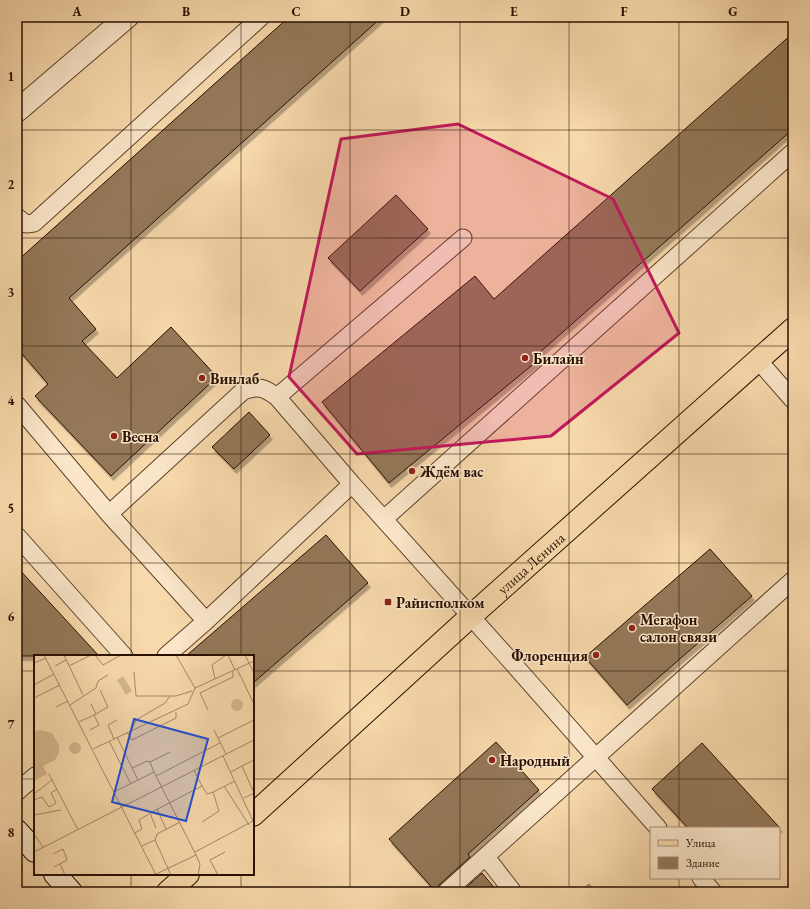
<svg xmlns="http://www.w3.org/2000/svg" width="810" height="909" viewBox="0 0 810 909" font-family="'EB Garamond',serif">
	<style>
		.green { fill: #d5b78f; stroke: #7e6348 }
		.building { fill: #947859; stroke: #280f00; filter: url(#shadow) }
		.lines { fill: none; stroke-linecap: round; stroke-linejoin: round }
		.service-casing { stroke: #5c422b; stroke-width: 19 }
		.minor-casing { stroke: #5c422b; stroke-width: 24 }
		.secondary-casing { stroke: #280f00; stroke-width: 24 }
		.primary-casing { stroke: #280f00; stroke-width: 24 }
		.service { stroke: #fae6c9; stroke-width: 17 }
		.minor { stroke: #fae6c9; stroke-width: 22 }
		.secondary { stroke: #fae6c9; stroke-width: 22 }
		.primary { stroke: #f8d9ac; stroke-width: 22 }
		.marked { fill: #c2185b; fill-opacity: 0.2; stroke: #c2185b; stroke-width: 3; stroke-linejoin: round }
		.grid { fill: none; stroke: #280f00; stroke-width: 1; stroke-opacity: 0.55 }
		.poi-dot { fill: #8f2418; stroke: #fae6c9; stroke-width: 1.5 }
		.labels { text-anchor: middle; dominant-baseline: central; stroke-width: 3; stroke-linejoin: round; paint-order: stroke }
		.poi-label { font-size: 15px; font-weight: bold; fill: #280f00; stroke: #fae6c9; text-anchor: start }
		.street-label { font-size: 15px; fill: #280f00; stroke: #fae6c9 }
		.inset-road { fill: none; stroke: #a58867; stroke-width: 1 }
		.view { fill: #1d4ed8; fill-opacity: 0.15; stroke: #1d4ed8; stroke-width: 2 }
		.inset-edge { fill: none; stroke: #280f00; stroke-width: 2 }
		.neatline { fill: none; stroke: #280f00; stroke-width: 1.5 }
		.grid-label { font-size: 13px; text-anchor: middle; font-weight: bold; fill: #280f00 }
	</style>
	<defs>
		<filter id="shadow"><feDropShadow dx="2.5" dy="4.5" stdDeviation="0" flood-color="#0004"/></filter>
	</defs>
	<rect width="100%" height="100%" fill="#f8d9ac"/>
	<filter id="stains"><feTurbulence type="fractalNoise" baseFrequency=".005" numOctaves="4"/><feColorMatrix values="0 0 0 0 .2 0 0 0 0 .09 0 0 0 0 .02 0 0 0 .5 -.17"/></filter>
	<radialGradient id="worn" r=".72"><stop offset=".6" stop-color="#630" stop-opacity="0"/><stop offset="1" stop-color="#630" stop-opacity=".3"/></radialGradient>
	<path class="green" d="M 589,884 L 596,892 L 580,892 Z"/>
	<path class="building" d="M 289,17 L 382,17 L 69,298 L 96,329 L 82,341 L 117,378 L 171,327 L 217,377 L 111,476 L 35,396 L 48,384 L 17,348 L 17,261 Z
		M 793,33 L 793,129 L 539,353 L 542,357 L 389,483 L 322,402 L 475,276 L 494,299 Z
		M 396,195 L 428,229 L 360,291 L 328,258 Z
		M 249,412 L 270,435 L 234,469 L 212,447 Z
		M 326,535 L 368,583 L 253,683 L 253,656 L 186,656 Z
		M 710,549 L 752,596 L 627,705 L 585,657 Z
		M 17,567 L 99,656 L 17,656 Z
		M 496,742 L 539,790 L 468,854 L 470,857 L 439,885 L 436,892 L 389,839 Z
		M 702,743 L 780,828 L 688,828 L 652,789 Z
		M 482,873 L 498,892 L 461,892 Z"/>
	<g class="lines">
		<g class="service-casing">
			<path id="service" d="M 17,217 L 26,224 L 34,223 L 261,17
				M 758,360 L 793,400
				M 17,405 L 109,514 L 206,621
				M 352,484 L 277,397 L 463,238
				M 109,514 L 243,391 C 258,385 265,388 277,397
				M 384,519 L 793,152
				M 17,536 L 124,656
				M 166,656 L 206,621 L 352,484 L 509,659 L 658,828
				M 17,792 L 35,776
				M 486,857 L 513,892
				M 701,878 L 713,892
				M 446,892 L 793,580"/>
		</g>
		<g class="minor-casing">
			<path id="minor" d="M 17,111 L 127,17"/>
		</g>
		<g class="secondary-casing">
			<path id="secondary" d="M 17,831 L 35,851
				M 55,874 L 71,892"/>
		</g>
		<g class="primary-casing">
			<g id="primary">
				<path id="s1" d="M 253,815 L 471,616 L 793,329"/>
				<path d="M 168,892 L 188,874"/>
			</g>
		</g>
		<use href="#service" class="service"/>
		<use href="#minor" class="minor"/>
		<use href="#secondary" class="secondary"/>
		<use href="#primary" class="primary"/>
	</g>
	<path class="marked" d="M 458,124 L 613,199 L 679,333 L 551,436 L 357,454 L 289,377 L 341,139 Z"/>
	<path class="grid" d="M 131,17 L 131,656M 241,17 L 241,656M 350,17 L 350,892M 460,17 L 460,892M 569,17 L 569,892M 679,17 L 679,828M 17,130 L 793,130M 17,238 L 793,238M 17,346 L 793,346M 17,454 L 793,454M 17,563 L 793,563M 17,671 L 35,671M 253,671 L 793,671M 17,779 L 35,779M 253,779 L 793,779M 131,874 L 131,892M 241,874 L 241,892M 679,878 L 679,892"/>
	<g class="poi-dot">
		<circle cx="525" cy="358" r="4"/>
		<circle cx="202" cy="378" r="4"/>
		<circle cx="114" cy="436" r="4"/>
		<circle cx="412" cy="471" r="4"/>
		<rect x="384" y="598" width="8" height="8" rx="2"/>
		<circle cx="632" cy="628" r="4"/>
		<circle cx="596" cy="655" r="4"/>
		<circle cx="492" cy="760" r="4"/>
	</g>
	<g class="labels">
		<g class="poi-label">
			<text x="533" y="358">Билайн</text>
			<text x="210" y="378">Винлаб</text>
			<text x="122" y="436">Весна</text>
			<text x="420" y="471">Ждём вас</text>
			<text x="396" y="602">Райисполком</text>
			<text x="640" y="619">Мегафон<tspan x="640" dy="17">салон связи</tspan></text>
			<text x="588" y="655" text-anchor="end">Флоренция</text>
			<text x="500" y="760">Народный</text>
		</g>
		<g class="street-label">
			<text stroke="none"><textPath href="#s1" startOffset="375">улица Ленина</textPath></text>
		</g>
	</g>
	<g transform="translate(34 655)">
		<rect width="220" height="220" fill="#f8d9ac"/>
		<path d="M 89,21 L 98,36 L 92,40 L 83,25 ZM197 50a6 6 0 1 1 12 0a6 6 0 1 1-12 0ZM 5,75 L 18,78 L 25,90 L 25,98 L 21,105 L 9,111 L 13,119 L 0,126 L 0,77 ZM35 93a6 6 0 1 1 12 0a6 6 0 1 1-12 0Z" fill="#d5b78f"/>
		<path class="inset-road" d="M 10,0 L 122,220M 30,0 L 49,40M 61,0 L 69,10 L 87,0M 142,0 L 161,33M 194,0 L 201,15M 211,0 L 220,18M 0,8 L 12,3M 21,11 L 32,5M 35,11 L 57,0M 203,14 L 220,49M 100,17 L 102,41 L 142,41 L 158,36M 181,24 L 178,10 L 192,0M 0,30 L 20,19M 0,43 L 26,30M 36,50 L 62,33 L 64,26 L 74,20M 22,52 L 34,46M 174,55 L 166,38 L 199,22 L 199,16M 62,59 L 74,52 L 66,35M 45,67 L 62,59 L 57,49M 56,75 L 65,70 L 60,60M 180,75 L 192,99M 97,76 L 102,65 L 131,48 L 136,41M 93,77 L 98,85 L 142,63 L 142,57M 83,82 L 104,125M 184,83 L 220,65M 80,84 L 74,70 L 83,65M 75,86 L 97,129M 59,94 L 154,49 L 161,33 L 220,6M 98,113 L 113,106 L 116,107M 120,117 L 116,107 L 136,97M 197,117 L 208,111M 15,119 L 44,175M 122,121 L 186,88M 168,131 L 173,139 L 179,137 L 185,156 L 168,167M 190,131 L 215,170M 80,137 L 120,117 L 162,200 L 120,220M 179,137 L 201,126M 0,139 L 18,125M 210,143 L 220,138 L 208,111 L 220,105M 0,145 L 8,142 L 15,152 L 22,148 L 17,138 L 23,134M 88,152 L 220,85M 123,154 L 132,174M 0,160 L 27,155M 122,173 L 116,158 L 168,131 L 160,115M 101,178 L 108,174 L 105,165 L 115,159M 0,179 L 9,192M 121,185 L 123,179 L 146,167M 108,191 L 121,185 L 137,220M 0,197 L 88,152M 161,197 L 219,166 L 189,101M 19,199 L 29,194 L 33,205 L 20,212M 162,200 L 166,209 L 164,220M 26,209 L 31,220M 184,220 L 176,205 L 191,197"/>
		<path class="view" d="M 100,64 L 174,84 L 152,166 L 78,147 Z"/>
		<rect width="220" height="220" class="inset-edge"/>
	</g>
	<rect width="810" height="909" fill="none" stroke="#f8d9ac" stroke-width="44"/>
	<rect x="650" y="827" width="130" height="52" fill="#fae6c9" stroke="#a69079"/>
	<rect x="658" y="840" width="20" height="6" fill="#f8d9ac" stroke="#a69079"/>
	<text x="686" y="847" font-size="12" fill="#280f00">Улица</text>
	<rect x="658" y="857" width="20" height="12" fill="#947859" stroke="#a69079"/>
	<text x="686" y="867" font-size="12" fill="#280f00">Здание</text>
	<rect x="22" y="22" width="766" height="865" class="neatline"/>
	<g class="grid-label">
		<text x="77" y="16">A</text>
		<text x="186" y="16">B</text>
		<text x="296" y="16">C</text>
		<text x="405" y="16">D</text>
		<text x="514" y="16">E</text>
		<text x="624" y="16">F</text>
		<text x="733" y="16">G</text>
		<text x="11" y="81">1</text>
		<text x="11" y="189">2</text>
		<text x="11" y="297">3</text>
		<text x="11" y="405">4</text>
		<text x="11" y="513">5</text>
		<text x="11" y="621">6</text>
		<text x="11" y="729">7</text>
		<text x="11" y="837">8</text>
	</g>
	<rect width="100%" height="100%" filter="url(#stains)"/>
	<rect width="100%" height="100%" fill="url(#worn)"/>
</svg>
